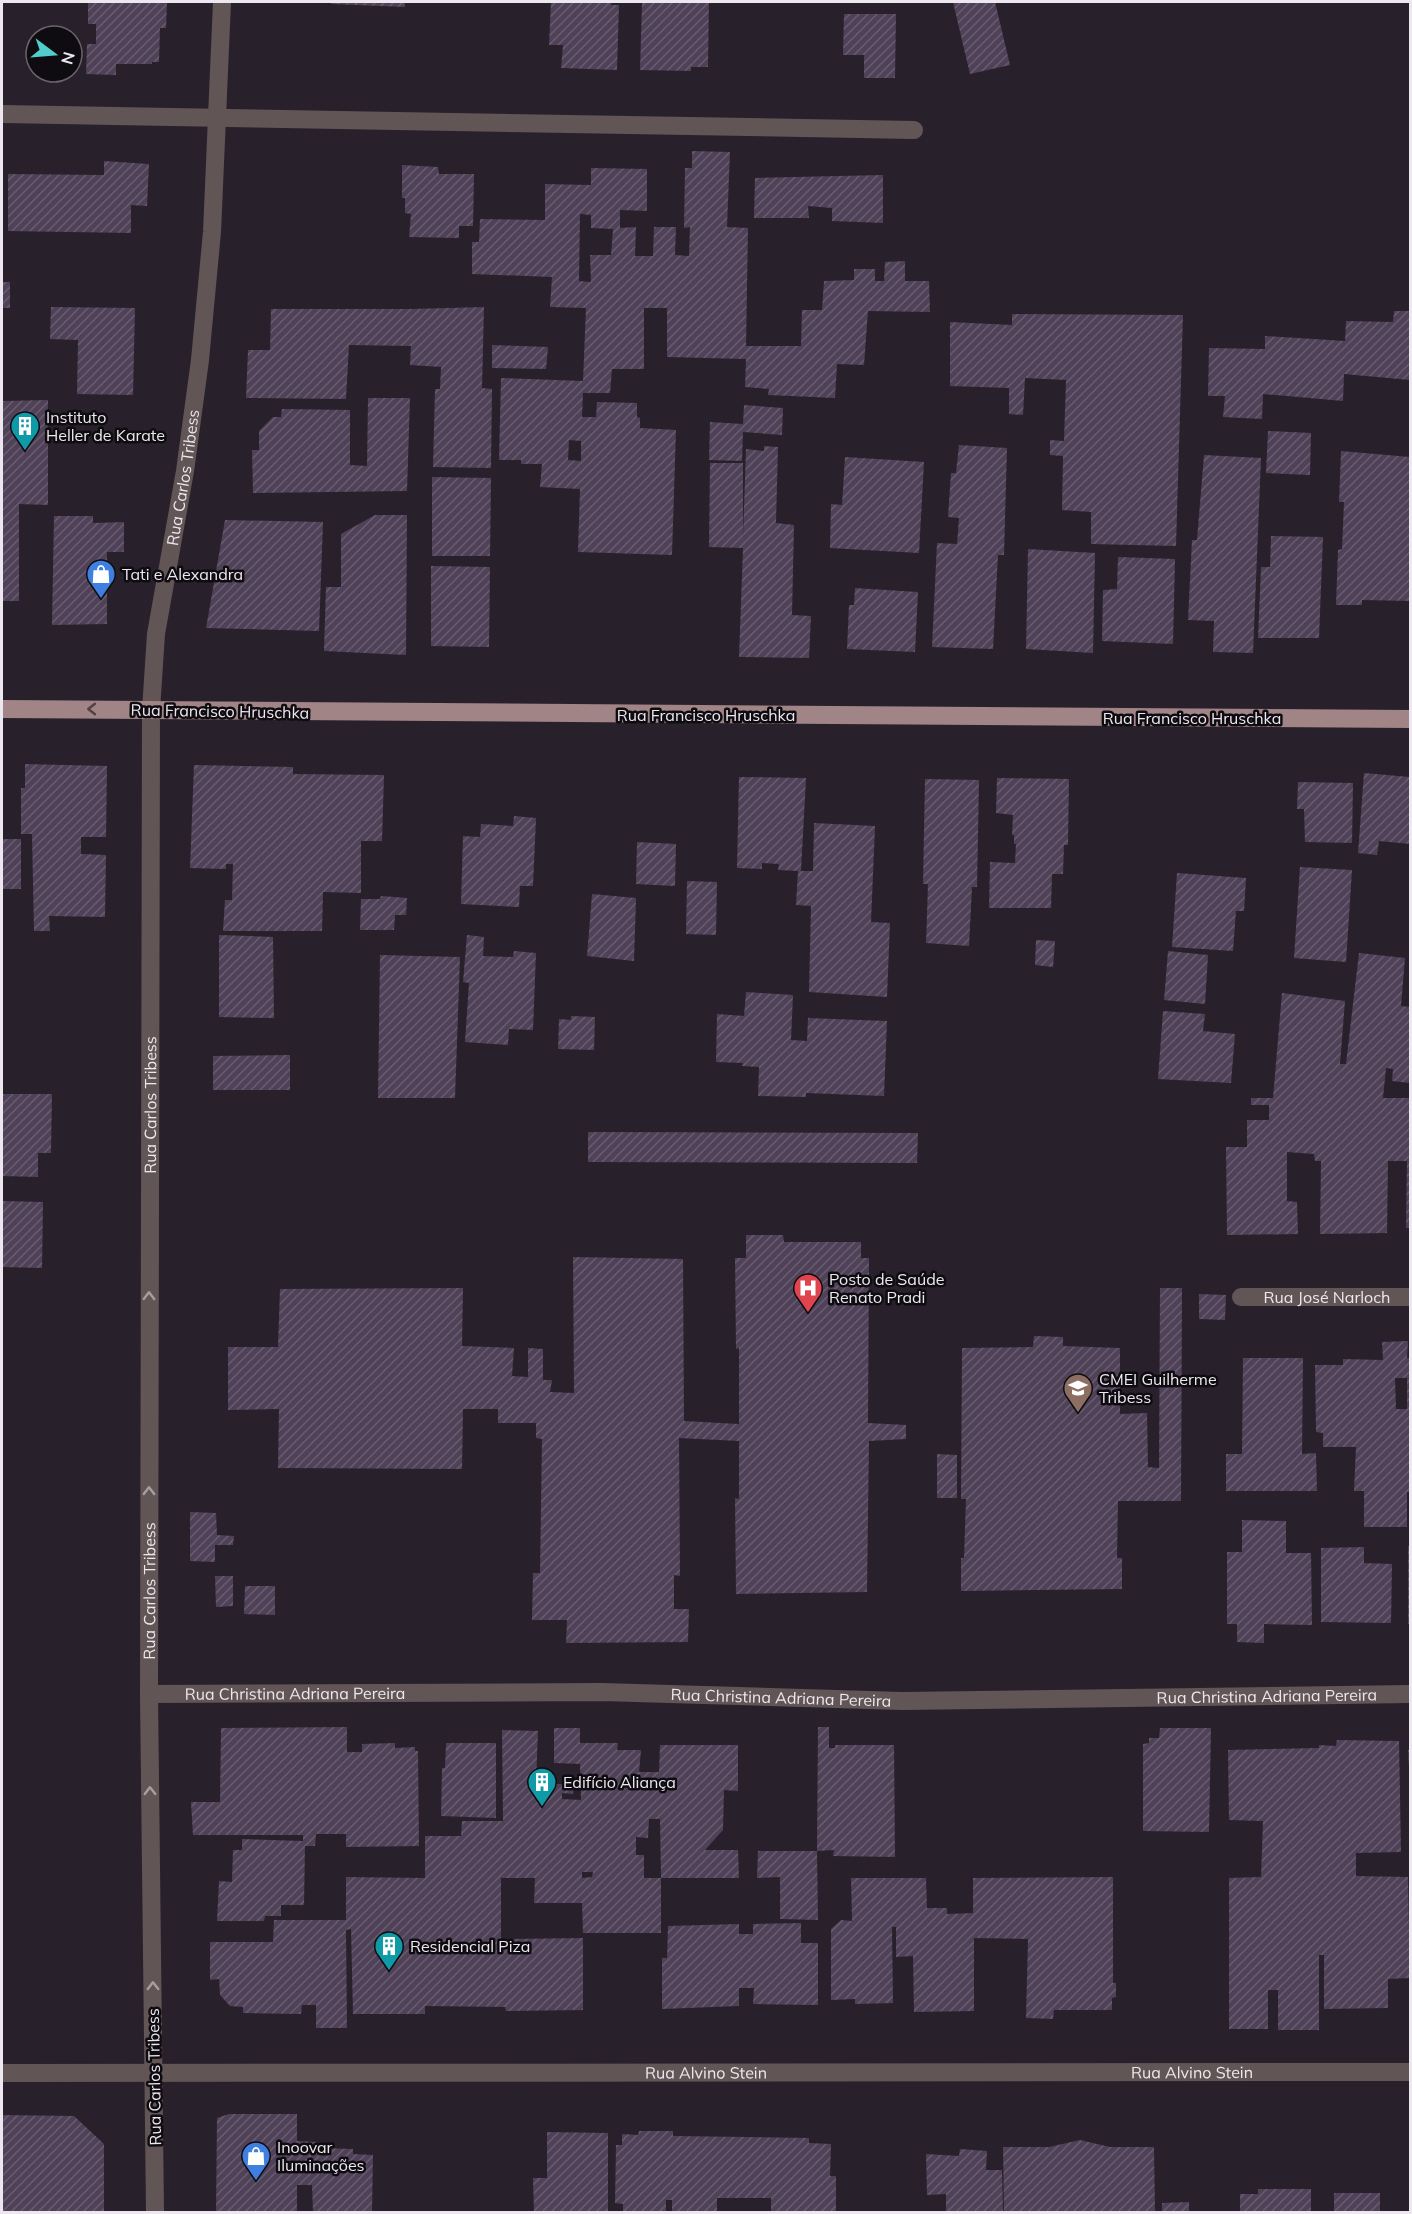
<svg xmlns="http://www.w3.org/2000/svg" width="1412" height="2214" viewBox="0 0 1412 2214" font-family="Mulish,sans-serif">
	<style>
		.building { fill: url(#building-hatch); fill-rule: evenodd }
		.lines { fill: none; stroke-linecap: round; stroke-linejoin: round }
		.minor { stroke: #625555; stroke-width: 18 }
		.major { stroke: #a18485; stroke-width: 18 }
		.oneway { stroke: #514245 }
		.oneway2 { stroke: #a89ea2 }
		.labels { text-anchor: middle; dominant-baseline: central; stroke-width: 5; stroke-linejoin: round; paint-order: stroke }
		.poi-label { font-size: 16px; fill: #ede8ef; stroke: #0f0c11; text-anchor: start }
		.street-label { font-size: 16px; fill: #ede8ef; stroke: #0f0c11 }
	</style>
	<defs>
		<pattern id="building-hatch" width="6" height="6" patternUnits="userSpaceOnUse" patternTransform="scale(1.5)"><rect width="6" height="6" fill="#4f4157"/><path d="M-1 1l2-2M0 6l6-6M5 7l2-2" fill="none" stroke="#695c6f"/></pattern>
	</defs>
	<rect width="100%" height="100%" fill="#28212c"/>
	<path class="building" d="M 88,2 L 167,2 L 166,28 L 160,28 L 159,62 L 152,62 L 152,64 L 116,64 L 116,75 L 86,74 L 87,44 L 96,44 L 96,24 L 88,24 Z
		M 331,2 L 405,2 L 405,7 L 331,4 Z
		M 551,2 L 611,2 L 611,5 L 619,5 L 617,70 L 561,68 L 563,45 L 549,45 Z
		M 652,2 L 709,2 L 708,67 L 691,67 L 691,71 L 640,70 L 642,3 Z
		M 953,2 L 995,2 L 1010,65 L 970,74 Z
		M 844,14 L 896,14 L 895,78 L 864,78 L 864,55 L 843,55 Z
		M 692,151 L 730,152 L 727,227 L 748,228 L 746,346 L 801,346 L 802,310 L 822,310 L 824,281 L 854,280 L 854,269 L 875,269 L 875,281 L 884,281 L 885,262 L 905,261 L 905,281 L 929,281 L 930,312 L 868,311 L 864,365 L 837,364 L 835,398 L 768,395 L 769,389 L 745,387 L 746,359 L 667,357 L 667,308 L 644,308 L 644,369 L 612,369 L 610,393 L 583,393 L 582,417 L 596,417 L 597,402 L 637,403 L 637,417 L 640,418 L 640,428 L 676,430 L 672,555 L 578,552 L 580,489 L 540,487 L 542,464 L 521,464 L 521,460 L 499,460 L 501,378 L 583,381 L 586,308 L 550,307 L 552,277 L 472,274 L 472,242 L 479,242 L 480,219 L 545,220 L 545,184 L 591,185 L 591,168 L 647,169 L 647,211 L 620,210 L 620,228 L 636,227 L 635,256 L 653,256 L 654,227 L 676,227 L 675,255 L 689,256 L 690,227 L 684,228 L 685,168 L 692,168 ZM 580,214 L 591,215 L 591,228 L 613,229 L 611,255 L 590,255 L 591,282 L 579,281 ZM 569,440 L 581,441 L 581,461 L 568,460 Z
		M 104,161 L 149,164 L 147,206 L 131,205 L 131,233 L 8,231 L 8,174 L 104,175 Z
		M 402,165 L 438,167 L 439,174 L 474,174 L 473,226 L 459,226 L 459,238 L 409,237 L 411,214 L 405,213 L 405,198 L 402,198 Z
		M 883,175 L 883,223 L 832,221 L 832,208 L 808,206 L 809,218 L 754,218 L 755,178 Z
		M 2,282 L 10,282 L 10,308 L 2,308 Z
		M 51,307 L 135,308 L 133,395 L 77,394 L 78,340 L 50,339 Z
		M 484,307 L 482,388 L 492,389 L 491,468 L 433,467 L 435,389 L 440,389 L 441,367 L 410,365 L 411,346 L 349,345 L 346,399 L 246,398 L 248,350 L 270,350 L 271,309 L 411,309 Z
		M 1394,311 L 1410,311 L 1410,380 L 1344,374 L 1343,401 L 1263,394 L 1262,419 L 1223,417 L 1225,396 L 1208,396 L 1209,348 L 1265,349 L 1265,336 L 1345,341 L 1346,321 L 1393,322 Z
		M 1012,314 L 1183,315 L 1176,546 L 1091,544 L 1091,512 L 1062,510 L 1063,456 L 1050,455 L 1050,440 L 1064,441 L 1066,380 L 1025,378 L 1023,415 L 1009,414 L 1009,388 L 950,386 L 950,322 L 1012,325 Z
		M 492,345 L 548,347 L 546,369 L 492,368 Z
		M 368,398 L 410,398 L 407,491 L 253,493 L 252,450 L 259,450 L 259,431 L 273,417 L 281,417 L 282,409 L 350,410 L 350,465 L 367,466 Z
		M 48,400 L 48,505 L 19,504 L 19,601 L 2,601 L 2,401 Z
		M 744,405 L 783,408 L 782,435 L 743,432 L 742,461 L 709,460 L 710,422 L 743,424 Z
		M 1268,431 L 1311,433 L 1310,475 L 1266,473 Z
		M 959,445 L 1007,448 L 1004,555 L 998,555 L 993,649 L 932,647 L 937,543 L 957,544 L 959,518 L 948,517 L 951,473 L 956,473 Z
		M 764,446 L 778,447 L 776,523 L 794,525 L 792,615 L 811,616 L 809,658 L 739,657 L 743,548 L 709,547 L 710,463 L 743,463 L 743,538 L 746,449 L 764,451 Z
		M 1341,451 L 1410,457 L 1410,601 L 1362,600 L 1362,605 L 1336,605 L 1338,550 L 1342,549 L 1344,502 L 1339,502 Z
		M 1204,455 L 1261,458 L 1253,653 L 1213,652 L 1214,621 L 1188,620 L 1192,540 L 1197,540 Z
		M 845,457 L 924,462 L 919,553 L 830,548 L 831,504 L 842,505 Z
		M 432,477 L 491,478 L 490,556 L 432,556 Z
		M 375,515 L 407,515 L 406,655 L 324,651 L 326,587 L 341,587 L 341,534 Z
		M 54,516 L 93,516 L 93,523 L 124,522 L 124,552 L 107,552 L 107,624 L 52,625 Z
		M 225,520 L 323,522 L 319,631 L 206,628 Z
		M 1271,536 L 1323,537 L 1319,638 L 1258,638 L 1261,567 L 1270,567 Z
		M 1028,549 L 1095,553 L 1093,653 L 1026,649 Z
		M 1118,557 L 1175,559 L 1173,644 L 1102,641 L 1103,590 L 1117,589 Z
		M 431,566 L 490,567 L 489,647 L 431,646 Z
		M 855,588 L 918,592 L 915,652 L 847,649 L 849,605 L 854,605 Z
		M 25,764 L 107,766 L 106,837 L 81,837 L 81,854 L 106,855 L 105,917 L 49,916 L 50,931 L 34,931 L 32,834 L 21,834 L 21,788 L 25,788 Z
		M 194,765 L 293,767 L 293,774 L 384,775 L 382,841 L 361,841 L 361,893 L 323,892 L 322,931 L 223,931 L 225,900 L 232,900 L 233,864 L 226,864 L 226,869 L 190,868 Z
		M 1364,773 L 1410,777 L 1410,844 L 1379,841 L 1377,855 L 1358,853 Z
		M 739,777 L 806,778 L 801,871 L 813,871 L 814,823 L 875,826 L 871,922 L 890,923 L 887,997 L 809,992 L 811,906 L 796,905 L 798,871 L 778,870 L 779,864 L 762,863 L 762,869 L 737,868 Z
		M 997,778 L 1069,779 L 1068,845 L 1064,845 L 1063,874 L 1052,874 L 1051,908 L 989,908 L 990,862 L 1015,863 L 1016,844 L 1014,844 L 1014,835 L 1012,835 L 1013,815 L 996,813 Z
		M 925,779 L 979,780 L 977,887 L 972,887 L 969,946 L 926,943 L 928,884 L 923,884 Z
		M 1298,782 L 1353,783 L 1352,843 L 1305,842 L 1304,809 L 1297,809 Z
		M 514,816 L 536,818 L 533,886 L 520,886 L 519,907 L 461,904 L 463,836 L 480,837 L 481,824 L 513,826 Z
		M 2,839 L 21,839 L 21,889 L 2,889 Z
		M 637,842 L 676,844 L 675,886 L 636,884 Z
		M 1300,867 L 1352,870 L 1346,962 L 1294,958 Z
		M 1177,873 L 1246,878 L 1244,911 L 1236,911 L 1233,951 L 1172,947 Z
		M 687,881 L 717,882 L 716,935 L 686,934 Z
		M 592,894 L 636,898 L 634,961 L 587,956 Z
		M 381,896 L 407,898 L 406,915 L 395,915 L 394,930 L 360,930 L 361,899 L 380,899 Z
		M 219,935 L 273,937 L 274,1018 L 219,1017 Z
		M 467,935 L 484,937 L 483,956 L 513,957 L 514,951 L 536,953 L 533,1030 L 509,1029 L 508,1045 L 465,1042 L 469,983 L 463,982 Z
		M 1036,940 L 1055,941 L 1053,967 L 1035,965 Z
		M 1168,951 L 1208,955 L 1205,1004 L 1164,1000 Z
		M 1359,953 L 1405,958 L 1401,1006 L 1410,1007 L 1410,1083 L 1392,1081 L 1393,1069 L 1386,1068 L 1383,1098 L 1410,1098 L 1410,1228 L 1406,1228 L 1407,1161 L 1388,1161 L 1387,1233 L 1320,1234 L 1321,1161 L 1315,1161 L 1314,1154 L 1287,1152 L 1287,1201 L 1297,1202 L 1298,1234 L 1227,1235 L 1226,1147 L 1247,1147 L 1247,1120 L 1269,1120 L 1269,1105 L 1251,1105 L 1251,1098 L 1273,1098 L 1282,993 L 1345,1001 L 1340,1064 L 1346,1064 Z
		M 380,955 L 460,957 L 455,1098 L 378,1098 Z
		M 746,992 L 793,995 L 791,1040 L 807,1041 L 808,1018 L 887,1021 L 884,1096 L 806,1093 L 806,1097 L 758,1096 L 759,1067 L 742,1066 L 743,1063 L 716,1062 L 717,1014 L 744,1016 Z
		M 1163,1011 L 1205,1014 L 1203,1031 L 1235,1034 L 1231,1083 L 1158,1079 Z
		M 571,1016 L 595,1017 L 594,1050 L 558,1049 L 559,1019 L 571,1020 Z
		M 290,1055 L 290,1090 L 213,1090 L 213,1056 Z
		M 2,1094 L 52,1094 L 51,1153 L 38,1153 L 38,1177 L 2,1176 Z
		M 588,1132 L 918,1133 L 917,1163 L 588,1162 Z
		M 2,1201 L 43,1202 L 42,1268 L 2,1267 Z
		M 746,1235 L 783,1235 L 784,1242 L 861,1242 L 861,1258 L 869,1258 L 868,1423 L 906,1425 L 906,1439 L 869,1441 L 867,1592 L 736,1594 L 735,1498 L 739,1499 L 739,1441 L 679,1438 L 680,1576 L 674,1575 L 674,1609 L 689,1609 L 688,1642 L 566,1643 L 567,1620 L 532,1620 L 533,1573 L 540,1573 L 542,1439 L 536,1438 L 536,1423 L 498,1423 L 498,1409 L 463,1409 L 462,1469 L 278,1468 L 279,1409 L 228,1410 L 228,1347 L 278,1347 L 280,1289 L 463,1288 L 462,1346 L 514,1348 L 512,1376 L 528,1377 L 528,1348 L 543,1349 L 543,1380 L 552,1380 L 550,1392 L 574,1393 L 573,1257 L 683,1259 L 684,1421 L 739,1424 L 739,1348 L 736,1349 L 735,1258 L 746,1258 Z
		M 1160,1288 L 1182,1288 L 1181,1501 L 1118,1501 L 1117,1558 L 1122,1558 L 1122,1589 L 961,1591 L 961,1558 L 964,1558 L 966,1499 L 961,1499 L 962,1348 L 1033,1347 L 1034,1336 L 1063,1337 L 1063,1346 L 1120,1348 L 1120,1414 L 1147,1413 L 1148,1467 L 1159,1468 Z
		M 1199,1294 L 1226,1295 L 1225,1320 L 1199,1319 Z
		M 1408,1341 L 1407,1358 L 1410,1358 L 1410,1492 L 1407,1492 L 1407,1527 L 1364,1527 L 1364,1491 L 1354,1491 L 1356,1447 L 1323,1447 L 1323,1433 L 1316,1432 L 1315,1365 L 1343,1365 L 1343,1359 L 1383,1360 L 1382,1342 ZM 1395,1378 L 1407,1378 L 1407,1409 L 1396,1409 Z
		M 1243,1358 L 1303,1358 L 1302,1454 L 1316,1453 L 1317,1491 L 1226,1491 L 1226,1454 L 1242,1454 Z
		M 937,1454 L 957,1455 L 957,1498 L 937,1498 Z
		M 190,1512 L 216,1513 L 217,1535 L 234,1536 L 233,1545 L 215,1545 L 215,1562 L 190,1561 Z
		M 1242,1520 L 1286,1521 L 1286,1553 L 1311,1553 L 1312,1625 L 1264,1624 L 1264,1643 L 1237,1642 L 1237,1624 L 1227,1624 L 1227,1552 L 1242,1552 Z
		M 1408,1546 L 1410,1546 L 1410,1624 L 1408,1624 Z
		M 1364,1547 L 1364,1563 L 1392,1564 L 1391,1623 L 1321,1622 L 1321,1548 Z
		M 215,1576 L 233,1576 L 233,1606 L 216,1607 Z
		M 245,1586 L 275,1586 L 275,1615 L 244,1614 Z
		M 347,1727 L 347,1752 L 362,1752 L 362,1744 L 395,1743 L 395,1748 L 415,1747 L 415,1751 L 418,1751 L 419,1846 L 346,1847 L 346,1834 L 316,1834 L 315,1846 L 305,1846 L 304,1905 L 281,1905 L 281,1916 L 265,1916 L 264,1921 L 217,1921 L 219,1881 L 232,1882 L 233,1850 L 242,1850 L 242,1839 L 303,1841 L 303,1835 L 193,1835 L 191,1802 L 220,1802 L 221,1728 Z
		M 818,1727 L 829,1727 L 829,1748 L 835,1748 L 835,1745 L 894,1745 L 895,1857 L 833,1856 L 834,1850 L 817,1851 Z
		M 554,1728 L 580,1728 L 580,1743 L 618,1743 L 617,1750 L 641,1750 L 639,1772 L 659,1772 L 660,1745 L 738,1745 L 738,1791 L 724,1790 L 723,1830 L 705,1850 L 738,1850 L 739,1878 L 661,1878 L 660,1819 L 649,1819 L 648,1838 L 636,1837 L 636,1855 L 644,1855 L 644,1878 L 661,1878 L 661,1933 L 583,1933 L 582,1903 L 534,1903 L 535,1878 L 501,1878 L 501,1947 L 505,1947 L 505,1939 L 583,1938 L 583,2010 L 506,2011 L 505,2007 L 425,2006 L 425,2014 L 353,2014 L 351,1929 L 346,1930 L 347,2028 L 316,2028 L 316,2005 L 302,2005 L 301,2014 L 243,2013 L 243,2007 L 230,2006 L 220,1995 L 219,1979 L 210,1980 L 210,1942 L 273,1942 L 274,1920 L 346,1920 L 346,1877 L 425,1878 L 425,1836 L 461,1836 L 462,1821 L 503,1821 L 502,1730 L 538,1731 L 536,1784 L 574,1784 L 573,1794 L 562,1793 L 562,1799 L 581,1800 L 580,1764 L 554,1763 ZM 582,1872 L 593,1872 L 592,1877 L 582,1878 Z
		M 1160,1728 L 1211,1728 L 1209,1832 L 1143,1831 L 1143,1744 L 1149,1743 L 1149,1738 L 1159,1738 Z
		M 1337,1740 L 1399,1741 L 1401,1852 L 1356,1853 L 1356,1876 L 1408,1877 L 1410,1978 L 1388,1979 L 1388,2008 L 1324,2009 L 1324,1955 L 1319,1955 L 1319,2030 L 1278,2030 L 1278,1990 L 1268,1990 L 1268,2029 L 1229,2029 L 1229,1878 L 1261,1877 L 1263,1821 L 1229,1820 L 1228,1750 L 1319,1748 L 1319,1745 L 1336,1746 Z
		M 446,1743 L 496,1743 L 496,1818 L 441,1816 L 442,1768 L 445,1768 Z
		M 1408,1750 L 1410,1750 L 1410,1767 L 1409,1767 Z
		M 758,1851 L 817,1851 L 818,1920 L 780,1919 L 780,1877 L 757,1878 Z
		M 1113,1877 L 1113,1983 L 1116,1983 L 1116,1997 L 1112,1998 L 1112,2010 L 1054,2010 L 1053,2019 L 1026,2018 L 1028,1939 L 974,1938 L 974,2011 L 914,2012 L 913,1956 L 896,1957 L 896,1927 L 892,1927 L 893,2003 L 855,2004 L 855,1999 L 831,2000 L 831,1929 L 841,1920 L 852,1921 L 851,1878 L 926,1878 L 927,1908 L 947,1908 L 947,1914 L 973,1913 L 973,1878 Z
		M 801,1923 L 801,1943 L 818,1943 L 818,2005 L 753,2004 L 754,1988 L 739,1988 L 739,2006 L 662,2009 L 662,1958 L 667,1958 L 668,1926 L 739,1924 L 739,1934 L 753,1934 L 753,1924 Z
		M 229,2114 L 297,2114 L 297,2141 L 317,2142 L 318,2148 L 353,2149 L 353,2154 L 373,2155 L 372,2212 L 313,2212 L 312,2185 L 297,2185 L 297,2212 L 216,2212 L 217,2118 Z
		M 2,2115 L 74,2116 L 104,2144 L 104,2212 L 2,2212 Z
		M 639,2131 L 673,2131 L 673,2136 L 809,2138 L 809,2143 L 831,2144 L 830,2176 L 836,2176 L 836,2212 L 771,2212 L 771,2198 L 717,2198 L 717,2212 L 672,2212 L 672,2200 L 666,2200 L 666,2212 L 623,2212 L 623,2204 L 615,2203 L 616,2145 L 622,2145 L 622,2134 L 638,2135 Z
		M 547,2132 L 608,2133 L 608,2212 L 534,2212 L 533,2178 L 547,2178 Z
		M 1080,2140 L 1110,2147 L 1154,2147 L 1155,2212 L 1004,2212 L 1003,2147 L 1049,2147 Z
		M 960,2149 L 987,2151 L 986,2170 L 1002,2170 L 1003,2212 L 946,2212 L 946,2194 L 927,2195 L 926,2154 L 959,2156 Z
		M 1258,2189 L 1311,2189 L 1311,2212 L 1240,2212 L 1240,2194 L 1258,2194 Z
		M 1334,2193 L 1380,2193 L 1380,2212 L 1334,2212 Z
		M 1189,2202 L 1189,2212 L 1162,2212 L 1162,2203 Z"/>
	<g class="lines">
		<g class="minor">
			<path d="M 2,114 L 914,130"/>
			<path id="s1" d="M 1241,1297 L 1410,1297"/>
			<path id="s2" d="M 149,1694 L 602,1692 L 902,1701 L 1410,1694"/>
			<path id="s3" d="M 2,2073 L 1410,2072"/>
			<path id="s4" d="M 155,2212 L 149,1694 L 151,710 L 156,634 L 185,471 L 200,360 L 212,232 L 222,2"/>
		</g>
		<path class="major" d="M 2,709 L 1410,719"/>
	</g>
	<defs><path id="oneway-chevron" d="M-2-3.5L2.5 0L-2 3.5" fill="none" stroke-width="1.6" stroke-linecap="round" stroke-linejoin="round" transform="scale(1.5)"/></defs>
	<use class="oneway" href="#oneway-chevron" transform="translate(92 709) rotate(-180)"/>
	<g class="oneway2">
		<use href="#oneway-chevron" transform="translate(149 1296) rotate(-90)"/>
		<use href="#oneway-chevron" transform="translate(149 1491) rotate(-90)"/>
		<use href="#oneway-chevron" transform="translate(150 1791) rotate(-91)"/>
		<use href="#oneway-chevron" transform="translate(153 1986) rotate(-91)"/>
	</g>
	<defs>
		<g id="building-pin" transform="scale(1.5)"><path d="M0 17L-7.5 6A9.5 9.5 0 1 1 7.5 6Z" fill="#0f9aa8" stroke="#0f0c11"/><path d="M-4-6H4V6H1V3H-1V6H-4ZM-2.5-4.3h1.7v1.8h-1.7ZM.8-4.3h1.7v1.8H.8ZM-2.5-1h1.7V.8h-1.7ZM.8-1h1.7V.8H.8Z" fill="#fff"/></g>
		<g id="shop-pin" transform="scale(1.5)"><path d="M0 17L-7.5 6A9.5 9.5 0 1 1 7.5 6Z" fill="#3f7fe0" stroke="#0f0c11"/><path d="M-5-2.5h2.3a2.7 3.5 0 0 1 5.4 0H5L5.5 6h-11ZM-1.5-2.5h3a1.5 2.3 0 0 0-3 0Z" fill="#fff"/></g>
		<g id="hospital-pin" transform="scale(1.5)"><path d="M0 17L-7.5 6A9.5 9.5 0 1 1 7.5 6Z" fill="#e0444e" stroke="#0f0c11"/><path d="M-5-5h3v3.5h4V-5h3V5h-3V1.5h-4V5h-3Z" fill="#fff"/></g>
		<g id="school-pin" transform="scale(1.5)"><path d="M0 17L-7.5 6A9.5 9.5 0 1 1 7.5 6Z" fill="#8d6e63" stroke="#0f0c11"/><path d="M0-5L7-2L0 1L-7-2ZM-4 1L0 2.5L4 1V4Q0 6-4 4Z" fill="#fff"/></g>
	</defs>
	<g fill-rule="evenodd">
		<use href="#building-pin" x="25" y="426"/>
		<use href="#shop-pin" x="101" y="574"/>
		<use href="#hospital-pin" x="808" y="1288"/>
		<use href="#school-pin" x="1078" y="1388"/>
		<use href="#building-pin" x="542" y="1782"/>
		<use href="#building-pin" x="389" y="1946"/>
		<use href="#shop-pin" x="256" y="2156"/>
	</g>
	<g class="labels">
		<g class="poi-label">
			<text x="46" y="417">Instituto<tspan x="46" dy="18">Heller de Karate</tspan></text>
			<text x="122" y="574">Tati e Alexandra</text>
			<text x="829" y="1279">Posto de Saúde<tspan x="829" dy="18">Renato Pradi</tspan></text>
			<text x="1099" y="1379">CMEI Guilherme<tspan x="1099" dy="18">Tribess</tspan></text>
			<text x="563" y="1782">Edifício Aliança</text>
			<text x="410" y="1946">Residencial Piza</text>
			<text x="277" y="2147">Inoovar<tspan x="277" dy="18">Iluminações</tspan></text>
		</g>
		<g class="street-label">
			<text stroke="none"><textPath href="#s4" startOffset="1737">Rua Carlos Tribess</textPath></text>
			<text transform="translate(220 711) rotate(1)">Rua Francisco Hruschka</text>
			<text x="706" y="715">Rua Francisco Hruschka</text>
			<text x="1192" y="718">Rua Francisco Hruschka</text>
			<text stroke="none"><textPath href="#s4" startOffset="1107">Rua Carlos Tribess</textPath></text>
			<text stroke="none"><textPath href="#s1" startOffset="86">Rua José Narloch</textPath></text>
			<text stroke="none"><textPath href="#s4" startOffset="621">Rua Carlos Tribess</textPath></text>
			<text stroke="none"><textPath href="#s2" startOffset="146">Rua Christina Adriana Pereira</textPath></text>
			<text stroke="none"><textPath href="#s2" startOffset="1118">Rua Christina Adriana Pereira</textPath></text>
			<text stroke="none"><textPath href="#s2" startOffset="632">Rua Christina Adriana Pereira</textPath></text>
			<text stroke="none"><textPath href="#s3" startOffset="704">Rua Alvino Stein</textPath></text>
			<text stroke="none"><textPath href="#s3" startOffset="1190">Rua Alvino Stein</textPath></text>
			<text transform="translate(154 2077) rotate(-91)">Rua Carlos Tribess</text>
		</g>
	</g>
	<rect width="1412" height="2214" fill="none" stroke="#ede8ef" stroke-width="6"/>
	<g transform="translate(54 54) rotate(106)"><circle r="28" fill="#0f0c11" stroke="#68646a" stroke-width="1.5"/>
	<path d="M0-4.5L10 22L0 15L-10 22Z" fill="#52cdce"/>
	<text y="-9" font-size="16" font-weight="bold" text-anchor="middle" fill="#ede8ef">N</text>
	</g>
</svg>
